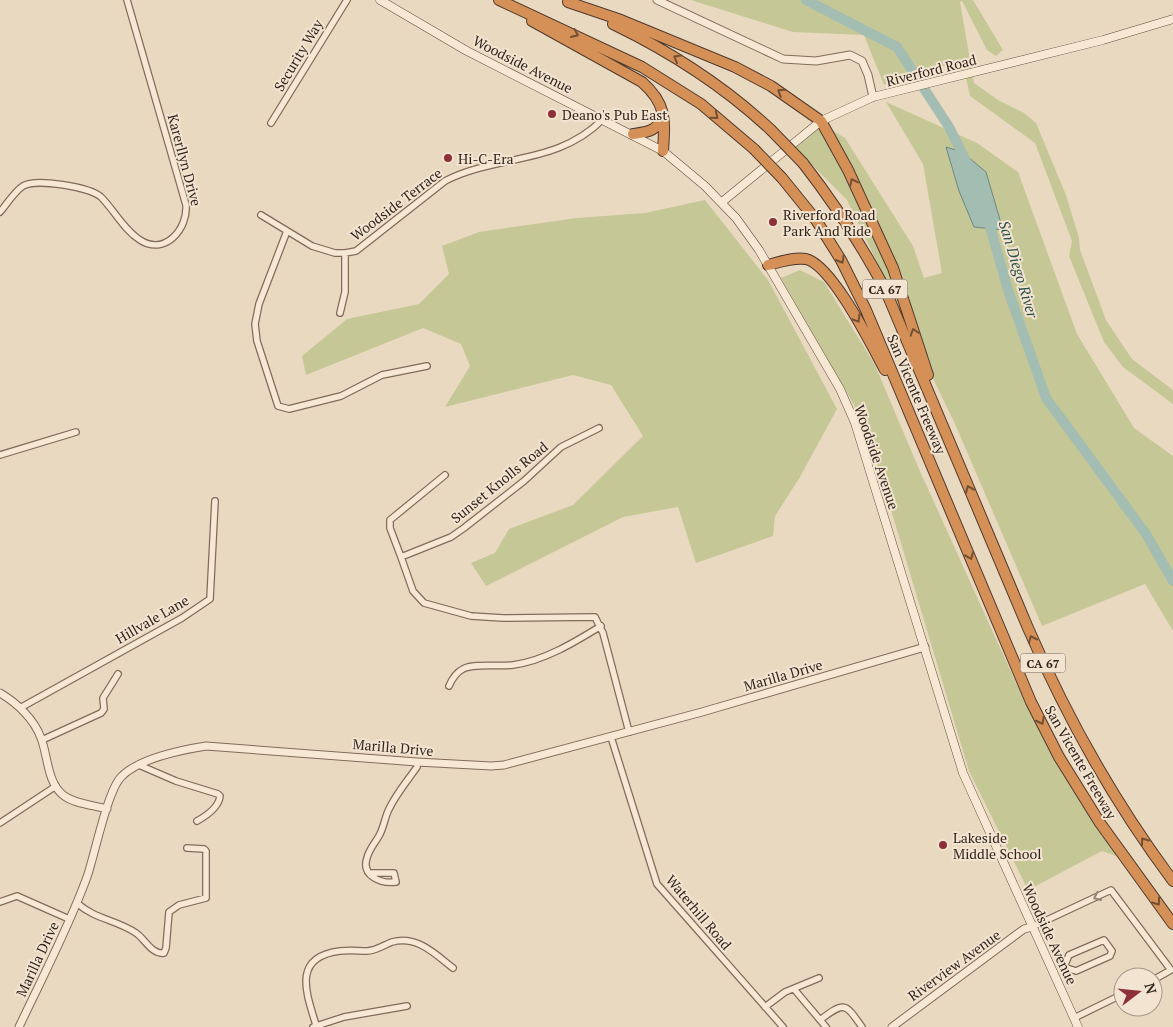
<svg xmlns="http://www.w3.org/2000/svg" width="1173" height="1027" viewBox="0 0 1173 1027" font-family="'PT Serif',serif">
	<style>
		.green { fill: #c6c796 }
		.water { fill: #a3bdb2; stroke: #6b897f }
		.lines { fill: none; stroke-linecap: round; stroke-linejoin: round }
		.river { stroke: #a3bdb2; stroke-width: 10 }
		.minor-casing { stroke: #826b5a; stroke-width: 8 }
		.tertiary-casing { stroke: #826b5a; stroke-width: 9 }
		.secondary-casing { stroke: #634c3d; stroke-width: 9 }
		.motorway-casing { stroke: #503a2e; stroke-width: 12 }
		.minor { stroke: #f6e8d3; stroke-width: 5.5 }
		.tertiary { stroke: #f6e8d3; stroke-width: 7 }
		.secondary { stroke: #f6e8d3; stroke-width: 8 }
		.motorway { stroke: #d49057; stroke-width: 10 }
		.motorway-bridge-casing { stroke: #503a2e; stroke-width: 12; stroke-linecap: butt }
		.motorway-bridge { stroke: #d49057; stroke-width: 10 }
		.oneway { stroke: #735034 }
		.oneway2 { stroke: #948678 }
		.poi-dot { fill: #8c2f39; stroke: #f2e4d0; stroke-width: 2 }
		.labels { text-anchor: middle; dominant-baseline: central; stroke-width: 4; stroke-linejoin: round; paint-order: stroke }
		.shield { fill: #f2e4d0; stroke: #6c5e53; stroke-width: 1 }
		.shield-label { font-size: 12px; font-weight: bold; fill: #32251d }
		.street-label { font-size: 14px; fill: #32251d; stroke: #f2e4d0 }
		.poi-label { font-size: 14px; fill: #32251d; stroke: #f2e4d0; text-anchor: start }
		.water-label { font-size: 15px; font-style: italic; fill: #2d514b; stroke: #f2e4d0 }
	</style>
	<rect width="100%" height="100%" fill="#ead9c1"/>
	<path class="green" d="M 691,0 L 973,0 L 1003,50 L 996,56 L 987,50 L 962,1 L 960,2 L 974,83 L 998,100 L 1024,113 L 1036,123 L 1066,195 L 1079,238 L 1080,250 L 1106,320 L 1132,359 L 1173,390 L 1173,404 L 1123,367 L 1104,342 L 1069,256 L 1072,241 L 1035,143 L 970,96 L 962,60 L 884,85 L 864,35 L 793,32 Z
		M 886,102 L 977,143 L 1018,172 L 1077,334 L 1134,428 L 1173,456 L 1173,631 L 1145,584 L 1042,626 L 955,424 L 847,200 L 795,148 L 823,125 L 845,138 L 913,246 L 924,278 L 942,273 L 923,164 Z
		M 705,200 L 768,280 L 837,409 L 800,477 L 775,516 L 773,536 L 696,563 L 678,507 L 623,517 L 486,586 L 471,563 L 495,553 L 509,529 L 573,505 L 643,436 L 611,385 L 573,375 L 445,407 L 470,366 L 461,344 L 423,328 L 306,375 L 302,356 L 347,319 L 419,304 L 449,274 L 442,246 L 479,232 L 577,218 L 645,213 Z
		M 800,270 L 824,282 L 875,365 L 919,469 L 1016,683 L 1066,773 L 1119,857 L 1102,851 L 1028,890 L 969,771 L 866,426 L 781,278 Z"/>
	<path class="water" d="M 946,147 L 962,152 L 986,172 L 1003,230 L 974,227 L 959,191 Z"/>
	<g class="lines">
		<path class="river" d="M 806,0 L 897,47 L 949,127 L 967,163
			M 987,216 L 1008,290 L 1046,398 L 1146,534 L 1173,581"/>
		<g class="minor-casing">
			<path id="minor" d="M 271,123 L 347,0
				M 0,212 C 7,204 14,192 23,186 C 36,178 90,187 101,197 C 114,210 124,230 140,240 C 165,256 188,229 186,205 L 127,0
				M 261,215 L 312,246 L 335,253 L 345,253 L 356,251 L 445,181 C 498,154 558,165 603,119
				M 287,231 L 259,304 L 255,324 L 257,341 L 278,406 L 289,409 L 341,396 L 382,375 L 427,366
				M 340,313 L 345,292 L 345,253
				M 599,428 L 561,447 L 524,481 L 464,528 L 451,537 L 401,557 L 413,591 L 424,603 L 471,616 L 503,618 L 595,617 L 603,633 L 629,732
				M 0,455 L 76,432
				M 401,557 L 390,528 L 390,520 L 445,475
				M 449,686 C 452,679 457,672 463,669 C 473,663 501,667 513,665 C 544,661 575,642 601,626
				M 20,708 L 182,618 L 210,599 L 215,501
				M 611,737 L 657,884 L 783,1027
				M 42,740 L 101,713 L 104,709 L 103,698 L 118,674
				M 139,765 L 176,781 L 218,794 L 220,796 C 219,807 206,816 197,821
				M 0,823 L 56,786
				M 370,873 L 394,873 L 396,882 C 381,884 361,876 367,858 C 369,849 376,842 380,834 C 384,826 385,817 389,809 C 396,794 408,780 417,767 L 417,762
				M 0,902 L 17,896 L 69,919
				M 77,903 C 94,919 117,920 136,933 C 145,939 152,955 164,953 L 166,948 L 169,912 L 179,905 L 206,898 L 206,851 L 204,849 L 187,848
				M 1032,927 L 1111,890 L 1171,970 L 1153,980
				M 1104,940 L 1112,951 L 1110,956 L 1076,971 L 1064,967 L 1069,955 Z
				M 794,989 L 826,1027
				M 765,1007 L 785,992 L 819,978
				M 1074,1018 L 1123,994
				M 820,1020 C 845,1001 845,1003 862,1027
				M 316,1025 C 306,992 292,957 340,951 C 349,950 358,951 367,951 C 375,951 384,945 392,942 C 417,935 435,954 453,968
				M 313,1027 L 344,1017 L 407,1006"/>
		</g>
		<g class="tertiary-casing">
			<path id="tertiary" d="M 657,0 L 783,59 L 816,61 L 850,55 L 862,61 L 868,75 L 873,97
				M 0,693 C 17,703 34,719 41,738 C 48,756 47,782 63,795 C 74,804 94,805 107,809
				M 19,1027 C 42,978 68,929 87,877 C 95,854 107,792 121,777 C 139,758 181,750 206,746 L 417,762 L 491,766 L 504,765 L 702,712 L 925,647
				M 892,1027 L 1024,929 L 1032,927"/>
		</g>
		<g class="secondary-casing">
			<path id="secondary" d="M 380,0 L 467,51 L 663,151 L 705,186 L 736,218 L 759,250 L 840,389 L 855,423 L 963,773 L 1078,1027
				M 722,202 L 821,121 L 873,97 L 1103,40 L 1173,19"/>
		</g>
		<g class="motorway-casing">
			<path id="motorway" d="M 499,0 L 642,67 L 701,104 L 754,149
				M 568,2 L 621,20 L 735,67 L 771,86 L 821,121 L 848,170 L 893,268 L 928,375
				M 532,21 L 642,82 C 667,104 665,120 663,151
				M 613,24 C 671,52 724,86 771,130
				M 633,134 C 648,132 658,131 663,115
				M 803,163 C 834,203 861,244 885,289 L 1028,628 C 1067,718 1114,802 1173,881
				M 782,178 L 816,220 L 841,260 L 866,310 L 1031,702 L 1059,757 L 1100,823 L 1173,924
				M 768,265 C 780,262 793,257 806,259 C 832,265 872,346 885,370"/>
		</g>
		<use href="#minor" class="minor"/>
		<use href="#tertiary" class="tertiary"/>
		<use href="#secondary" class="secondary"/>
		<use href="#motorway" class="motorway"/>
		<g class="motorway-bridge-casing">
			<path id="motorway-bridge" d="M 771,130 L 803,163
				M 754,149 L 782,178"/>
		</g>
		<use href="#motorway-bridge" class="motorway-bridge"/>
	</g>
	<defs><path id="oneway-chevron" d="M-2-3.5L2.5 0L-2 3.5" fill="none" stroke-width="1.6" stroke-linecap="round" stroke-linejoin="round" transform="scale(1.25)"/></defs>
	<g class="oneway">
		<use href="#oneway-chevron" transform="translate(575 34) rotate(24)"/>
		<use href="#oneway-chevron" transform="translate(677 58) rotate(-150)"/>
		<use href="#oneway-chevron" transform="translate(781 92) rotate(-147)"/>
		<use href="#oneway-chevron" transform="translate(715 116) rotate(39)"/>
		<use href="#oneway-chevron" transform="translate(853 182) rotate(-116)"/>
		<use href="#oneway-chevron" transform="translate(841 260) rotate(60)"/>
		<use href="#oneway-chevron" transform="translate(857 319) rotate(58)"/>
		<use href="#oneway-chevron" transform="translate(914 332) rotate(-108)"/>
		<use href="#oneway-chevron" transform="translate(969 489) rotate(-113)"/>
		<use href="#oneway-chevron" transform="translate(970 556) rotate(67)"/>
		<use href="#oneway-chevron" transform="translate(1032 639) rotate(-114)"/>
		<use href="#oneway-chevron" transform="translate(1041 721) rotate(63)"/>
		<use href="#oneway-chevron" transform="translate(1144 841) rotate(-126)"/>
		<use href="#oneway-chevron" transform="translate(1157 902) rotate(54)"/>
	</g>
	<use class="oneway2" href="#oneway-chevron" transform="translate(1097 897) rotate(155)"/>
	<g class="poi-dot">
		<circle cx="552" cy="114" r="5"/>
		<circle cx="448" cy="158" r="5"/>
		<circle cx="773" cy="222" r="5"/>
		<circle cx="943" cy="845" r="5"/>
	</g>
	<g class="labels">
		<g class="shield">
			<rect x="862.5" y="279.5" width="45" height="19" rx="4"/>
			<rect x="1020.5" y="653.5" width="45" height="19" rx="4"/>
		</g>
		<g class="shield-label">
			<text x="885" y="289">CA 67</text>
			<text x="1043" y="663">CA 67</text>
		</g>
		<g class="street-label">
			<text transform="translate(298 55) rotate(-59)">Security Way</text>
			<text transform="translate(523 64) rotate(27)">Woodside Avenue</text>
			<text transform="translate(931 70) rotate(-14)">Riverford Road</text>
			<text transform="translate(185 160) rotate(75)">Karerllyn Drive</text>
			<text transform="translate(396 204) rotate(-37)">Woodside Terrace</text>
			<text transform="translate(917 394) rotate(67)">San Vicente Freeway</text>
			<text transform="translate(877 457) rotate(71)">Woodside Avenue</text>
			<text transform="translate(499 482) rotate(-39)">Sunset Knolls Road</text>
			<text transform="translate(152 619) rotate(-30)">Hillvale Lane</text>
			<text transform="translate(783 675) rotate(-16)">Marilla Drive</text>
			<text transform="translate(393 747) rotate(5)">Marilla Drive</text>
			<text transform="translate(1081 762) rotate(60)">San Vicente Freeway</text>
			<text transform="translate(699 912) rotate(50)">Waterhill Road</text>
			<text transform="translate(1050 934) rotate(65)">Woodside Avenue</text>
			<text transform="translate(37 959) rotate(-65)">Marilla Drive</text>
			<text transform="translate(954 965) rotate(-36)">Riverview Avenue</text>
		</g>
		<g class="poi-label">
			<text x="562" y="114">Deano's Pub East</text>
			<text x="458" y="158">Hi-C-Era</text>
			<text x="783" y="214">Riverford Road<tspan x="783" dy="16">Park And Ride</tspan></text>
			<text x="953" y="837">Lakeside<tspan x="953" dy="16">Middle School</tspan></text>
		</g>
		<g class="water-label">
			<text transform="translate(1019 269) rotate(73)">San Diego River</text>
		</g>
	</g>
	<g transform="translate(1138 992) rotate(74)"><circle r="24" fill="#f2e4d0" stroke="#a59888"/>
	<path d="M0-4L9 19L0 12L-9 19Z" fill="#8c2f39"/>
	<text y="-8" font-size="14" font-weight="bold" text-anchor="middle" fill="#32251d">N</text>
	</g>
</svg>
